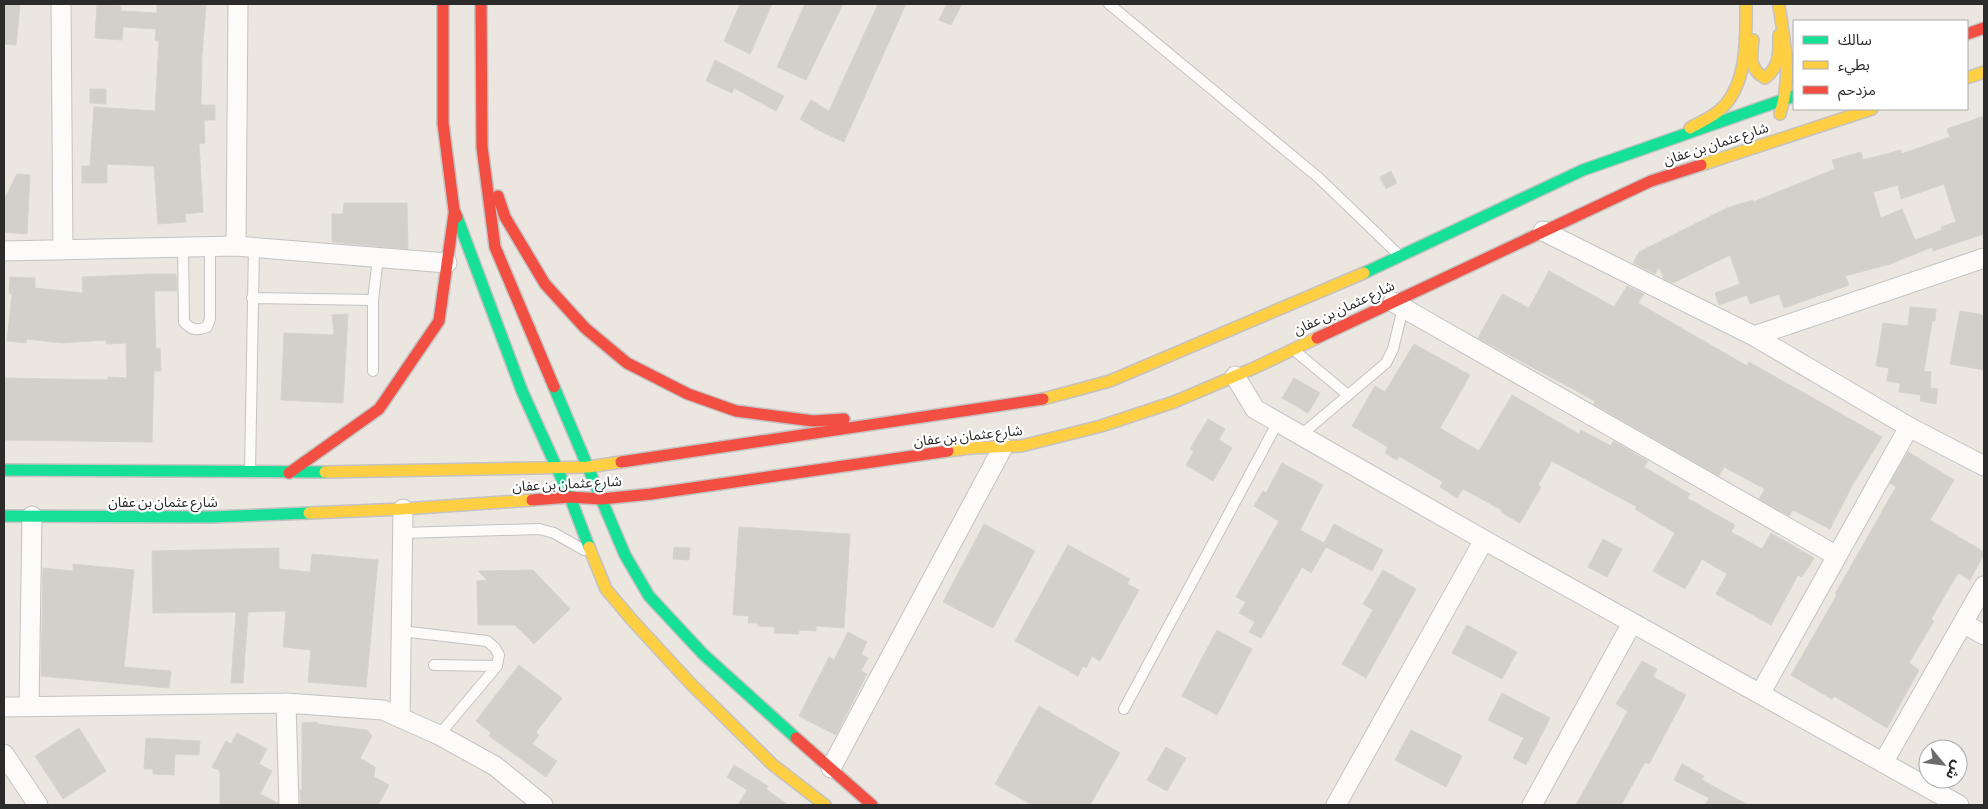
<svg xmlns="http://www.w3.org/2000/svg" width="1988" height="809" viewBox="0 0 1988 809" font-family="'Sofia Sans Condensed','Noto Sans Arabic',sans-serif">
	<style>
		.building { fill: #d3d0cc; stroke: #d6d2cc; fill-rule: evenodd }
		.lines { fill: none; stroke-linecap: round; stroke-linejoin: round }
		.lane-casing { stroke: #c4c2c2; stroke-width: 12 }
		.street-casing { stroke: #c4c2c2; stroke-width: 21 }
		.fast-casing { stroke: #c4c2c2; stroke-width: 14 }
		.slow-casing { stroke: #c4c2c2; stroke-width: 14 }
		.jam-casing { stroke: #c4c2c2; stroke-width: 14 }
		.lane { stroke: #fcfbfa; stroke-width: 10 }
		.street { stroke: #fcfbfa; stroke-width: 19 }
		.fast { stroke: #16e098; stroke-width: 11 }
		.slow { stroke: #ffcf43; stroke-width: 11 }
		.jam { stroke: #f24e42; stroke-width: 11 }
		.labels { text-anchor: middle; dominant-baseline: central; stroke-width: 4.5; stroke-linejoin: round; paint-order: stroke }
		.street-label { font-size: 14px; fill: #2b2b2b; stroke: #fff }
	</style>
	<rect width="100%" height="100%" fill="#ebe6e0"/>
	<path class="building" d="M 4,4 L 20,4 L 16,45 L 4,44 Z
		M 97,4 L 121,6 L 121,11 L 157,13 L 157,4 L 199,4 L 199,5 L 206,6 L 202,54 L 201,105 L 215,105 L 215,120 L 204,120 L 205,143 L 199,144 L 203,212 L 185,214 L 186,222 L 158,224 L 154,166 L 107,164 L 107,183 L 82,183 L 82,166 L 90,166 L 94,107 L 155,111 L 159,41 L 155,40 L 156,29 L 123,27 L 122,40 L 95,38 Z
		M 740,4 L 772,4 L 750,54 L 724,41 Z
		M 805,4 L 843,4 L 806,80 L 777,67 Z
		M 878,4 L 906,4 L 844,142 L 820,131 L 800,119 L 811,100 L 829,111 Z
		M 947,4 L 962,4 L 951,25 L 939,20 Z
		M 715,60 L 784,96 L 776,111 L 734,88 L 732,93 L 706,81 Z
		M 90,89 L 106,89 L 106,104 L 90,103 Z
		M 1984,116 L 1984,234 L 1933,251 L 1932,247 L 1890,264 L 1845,276 L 1849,285 L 1784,308 L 1779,294 L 1750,304 L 1747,295 L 1719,305 L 1715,293 L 1740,284 L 1730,255 L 1673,283 L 1664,279 L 1659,267 L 1655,274 L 1633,263 L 1639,252 L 1727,208 L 1753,200 L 1753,202 L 1835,169 L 1832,160 L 1861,152 L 1863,160 L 1901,150 L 1901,154 L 1950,137 L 1947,129 ZM 1944,184 L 1956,222 L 1941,227 L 1942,230 L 1915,240 L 1902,209 L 1881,218 L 1873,192 L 1898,185 L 1901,199 Z
		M 1391,171 L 1397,183 L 1386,189 L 1380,177 Z
		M 17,174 L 30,175 L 27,234 L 4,232 L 4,200 Z
		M 344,203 L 407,203 L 408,249 L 332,242 L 332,214 L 343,214 Z
		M 1549,271 L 1614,307 L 1627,286 L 1644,294 L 1638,303 L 1747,366 L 1749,362 L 1882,437 L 1853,484 L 1830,529 L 1793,510 L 1789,516 L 1759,499 L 1765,489 L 1724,467 L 1719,476 L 1594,404 L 1595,401 L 1478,338 L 1502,294 L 1529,308 Z
		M 153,274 L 176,274 L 177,291 L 154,291 L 156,349 L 160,348 L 161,371 L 154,371 L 152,442 L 4,440 L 4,378 L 108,380 L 108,377 L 127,378 L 126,343 L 107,344 L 106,340 L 62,343 L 27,339 L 26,343 L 7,341 L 12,294 L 9,293 L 10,277 L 35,278 L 35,288 L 83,293 L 82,277 Z
		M 1910,307 L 1936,309 L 1935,321 L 1932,321 L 1924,371 L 1931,372 L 1930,388 L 1938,389 L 1936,404 L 1920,401 L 1921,395 L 1899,392 L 1900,383 L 1887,381 L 1889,368 L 1876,366 L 1883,323 L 1908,326 Z
		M 1960,311 L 1984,315 L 1984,370 L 1950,364 Z
		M 348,314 L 343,403 L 281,400 L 284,333 L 334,335 L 332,315 Z
		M 1414,344 L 1470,375 L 1440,428 L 1479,451 L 1512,395 L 1579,434 L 1581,430 L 1611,446 L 1613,441 L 1648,461 L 1644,467 L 1690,494 L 1687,498 L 1735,525 L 1731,532 L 1762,549 L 1771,533 L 1814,558 L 1802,577 L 1798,575 L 1771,625 L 1716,594 L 1727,574 L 1702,559 L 1685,589 L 1653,571 L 1675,533 L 1635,509 L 1637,507 L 1552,461 L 1538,485 L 1541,487 L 1520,523 L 1501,512 L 1502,510 L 1463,489 L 1457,498 L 1440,487 L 1443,482 L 1399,456 L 1397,460 L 1385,453 L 1388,447 L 1352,426 L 1375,386 L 1385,392 Z
		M 1294,378 L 1320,393 L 1308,413 L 1282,398 Z
		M 1208,419 L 1225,429 L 1219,440 L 1232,448 L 1213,481 L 1186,465 L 1194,451 L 1190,449 Z
		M 1908,452 L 1954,480 L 1930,520 L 1984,552 L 1984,554 L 1970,580 L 1958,573 L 1931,619 L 1934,621 L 1909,663 L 1919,670 L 1887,728 L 1834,696 L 1832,699 L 1791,675 L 1837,595 L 1835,594 L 1896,487 L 1890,483 Z
		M 1282,463 L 1323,485 L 1300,530 L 1324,543 L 1334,524 L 1383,550 L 1372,571 L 1326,547 L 1311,573 L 1302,567 L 1261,638 L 1249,632 L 1255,622 L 1239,613 L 1246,602 L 1236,597 L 1279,521 L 1254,506 L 1263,491 L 1266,493 Z
		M 984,524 L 1035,551 L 993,628 L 943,602 Z
		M 739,527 L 850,534 L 844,628 L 816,626 L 816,631 L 799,630 L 799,634 L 774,633 L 775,627 L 758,626 L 758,623 L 748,623 L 749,616 L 733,615 Z
		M 1603,539 L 1622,549 L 1607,577 L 1588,567 Z
		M 1068,545 L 1130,579 L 1127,584 L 1139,590 L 1100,661 L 1092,656 L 1086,668 L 1083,666 L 1078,676 L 1015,641 Z
		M 674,547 L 690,548 L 689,560 L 673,559 Z
		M 279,548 L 279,569 L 310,572 L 312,554 L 378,560 L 366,687 L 308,682 L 311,650 L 283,647 L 286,611 L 248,612 L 243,683 L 231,683 L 236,612 L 153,613 L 152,551 Z
		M 73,564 L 134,570 L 124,667 L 171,671 L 169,688 L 41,676 L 43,568 L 73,571 Z
		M 533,570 L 570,609 L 534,644 L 515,625 L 478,625 L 477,581 L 487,580 L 478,571 Z
		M 1383,570 L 1416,589 L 1366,678 L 1342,664 L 1373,610 L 1363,604 Z
		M 1467,625 L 1517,652 L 1502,679 L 1452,653 Z
		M 1217,630 L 1252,649 L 1217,715 L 1182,696 Z
		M 848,632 L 867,642 L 861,654 L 868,658 L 861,671 L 867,674 L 836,735 L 799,716 L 829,657 L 834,660 Z
		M 1642,661 L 1657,669 L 1653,677 L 1686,695 L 1649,764 L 1645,762 L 1621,805 L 1576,805 L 1628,711 L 1616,704 Z
		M 519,665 L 562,698 L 536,732 L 539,735 L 532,744 L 557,761 L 546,777 L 489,736 L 491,733 L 476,721 Z
		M 1502,693 L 1550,718 L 1526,765 L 1513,758 L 1524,738 L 1488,720 Z
		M 1039,706 L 1120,753 L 1090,805 L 1032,805 L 995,784 Z
		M 317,722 L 317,724 L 367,730 L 372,736 L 360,758 L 375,767 L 374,777 L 389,785 L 378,805 L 301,805 L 300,790 L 302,790 L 302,723 Z
		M 79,728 L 106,771 L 63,799 L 35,756 Z
		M 1411,730 L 1462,756 L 1446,787 L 1395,760 Z
		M 237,733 L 267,749 L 259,764 L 272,771 L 260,794 L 278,803 L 278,805 L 220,805 L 220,771 L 212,767 L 226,741 L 231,744 Z
		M 146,738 L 200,741 L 199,755 L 175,754 L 174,775 L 153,774 L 153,769 L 144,769 Z
		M 1166,747 L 1186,758 L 1167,791 L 1147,780 Z
		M 1682,764 L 1704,776 L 1702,780 L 1748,805 L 1705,805 L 1709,798 L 1674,780 Z
		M 734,765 L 768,786 L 766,789 L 788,805 L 738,805 L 747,790 L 727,777 Z"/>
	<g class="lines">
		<g class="lane-casing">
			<path id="lane" d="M 1109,4 L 1319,178 L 1399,255
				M 183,247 L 184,322 C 191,330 197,331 207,327 L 210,319 L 210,246
				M 252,298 L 373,300
				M 1295,351 L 1348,395
				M 373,371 L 373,300 L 378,258
				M 1301,435 L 1386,363 L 1393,349 L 1403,308
				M 250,472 L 254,247
				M 403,533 L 539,529 L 554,533 L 584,550
				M 401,631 L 487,641 L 495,648 L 499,655 L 497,666 L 439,735
				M 434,665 L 497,666
				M 1124,709 L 1278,422"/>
		</g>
		<g class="street-casing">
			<path id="street" d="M 61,4 L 63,250
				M 1543,231 L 1754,336 L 1909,427 L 1984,466
				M 236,246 L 447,263
				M 4,251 L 236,246 L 238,4
				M 1393,302 L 1837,556
				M 1754,336 L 1984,258
				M 1235,376 L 1255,409 L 1484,540 L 1959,805
				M 1963,623 L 1984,635
				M 1760,694 L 1909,427
				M 286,703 L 289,805
				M 29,706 L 32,516
				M 4,707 L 286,703 L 383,710 L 439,735 L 495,766 L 543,805
				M 400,718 L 403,509
				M 4,754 L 38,805
				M 1883,763 L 1984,586
				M 831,768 L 1003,447
				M 1336,805 L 1484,540
				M 1532,805 L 1632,623"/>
		</g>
		<g class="fast-casing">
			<path id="fast" d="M 457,217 L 522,391 L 570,497 L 589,547
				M 1364,273 L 1583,170 L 1794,96
				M 554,387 L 625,555 L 649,596 L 703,654 L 796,738
				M 4,470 L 325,472
				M 4,516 L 211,517 L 309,513"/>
		</g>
		<g class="slow-casing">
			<path id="slow" d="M 1779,6 C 1785,44 1792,77 1780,114
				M 1753,40 C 1751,57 1749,69 1765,78 C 1780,67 1779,52 1779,35
				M 1967,78 L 1984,72
				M 1690,128 C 1700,122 1711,118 1720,110 C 1748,85 1746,38 1746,4
				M 1701,165 L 1872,109
				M 1043,399 L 1110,381 L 1364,273
				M 948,451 L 970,448 L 1021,446 L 1101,426 L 1174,402 L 1254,368 L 1317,338
				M 325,472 L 588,467 L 621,462
				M 309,513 L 403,509 L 532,500
				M 589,547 L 606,589 L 632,620 L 691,684 L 773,765 L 825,805"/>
		</g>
		<g class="jam-casing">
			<path id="jam" d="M 443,4 L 443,123 L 454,210 L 457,217
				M 481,4 L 482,147 L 495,247 L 554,387
				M 1967,34 L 1984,28
				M 498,196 L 505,217 L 545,284 L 585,328 L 627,363 L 688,394 L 736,411 L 813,421 L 844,419
				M 1317,338 L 1651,181 L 1701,165
				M 621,462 L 1043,399
				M 289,473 L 379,409 L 439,321 L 454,214
				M 532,500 L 570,497 L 601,499 L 651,494 L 948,451
				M 796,738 L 872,805"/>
		</g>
		<use href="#lane" class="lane"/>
		<use href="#street" class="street"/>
		<use href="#fast" class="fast"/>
		<use href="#slow" class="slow"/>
		<use href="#jam" class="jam"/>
	</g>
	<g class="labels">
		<g class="street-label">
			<text transform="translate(1716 144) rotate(-18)">شارع عثمان بن عفان</text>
			<text transform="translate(1344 308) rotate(-25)">شارع عثمان بن عفان</text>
			<text transform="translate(968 436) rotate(-6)">شارع عثمان بن عفان</text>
			<text transform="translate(567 484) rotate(-3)">شارع عثمان بن عفان</text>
			<text x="163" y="502">شارع عثمان بن عفان</text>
		</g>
	</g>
	<rect width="1988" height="809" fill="none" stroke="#2b2b2b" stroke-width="10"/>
	<rect x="1793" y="20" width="175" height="90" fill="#ffffff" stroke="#aaaaaa"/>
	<rect x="1803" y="36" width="25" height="8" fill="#16e098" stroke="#aaaaaa"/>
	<text x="1838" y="45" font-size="15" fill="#2b2b2b">سالك</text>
	<rect x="1803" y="61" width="25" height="8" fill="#ffcf43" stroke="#aaaaaa"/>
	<text x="1838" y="70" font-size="15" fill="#2b2b2b">بطيء</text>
	<rect x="1803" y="86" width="25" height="8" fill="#f24e42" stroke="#aaaaaa"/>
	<text x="1838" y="95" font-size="15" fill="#2b2b2b">مزدحم</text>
	<g transform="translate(1943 764) rotate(119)"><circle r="24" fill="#ffffff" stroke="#aaaaaa"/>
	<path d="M0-4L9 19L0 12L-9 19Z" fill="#6e6c6a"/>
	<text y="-8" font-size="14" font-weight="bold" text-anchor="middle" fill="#2b2b2b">ش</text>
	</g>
</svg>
